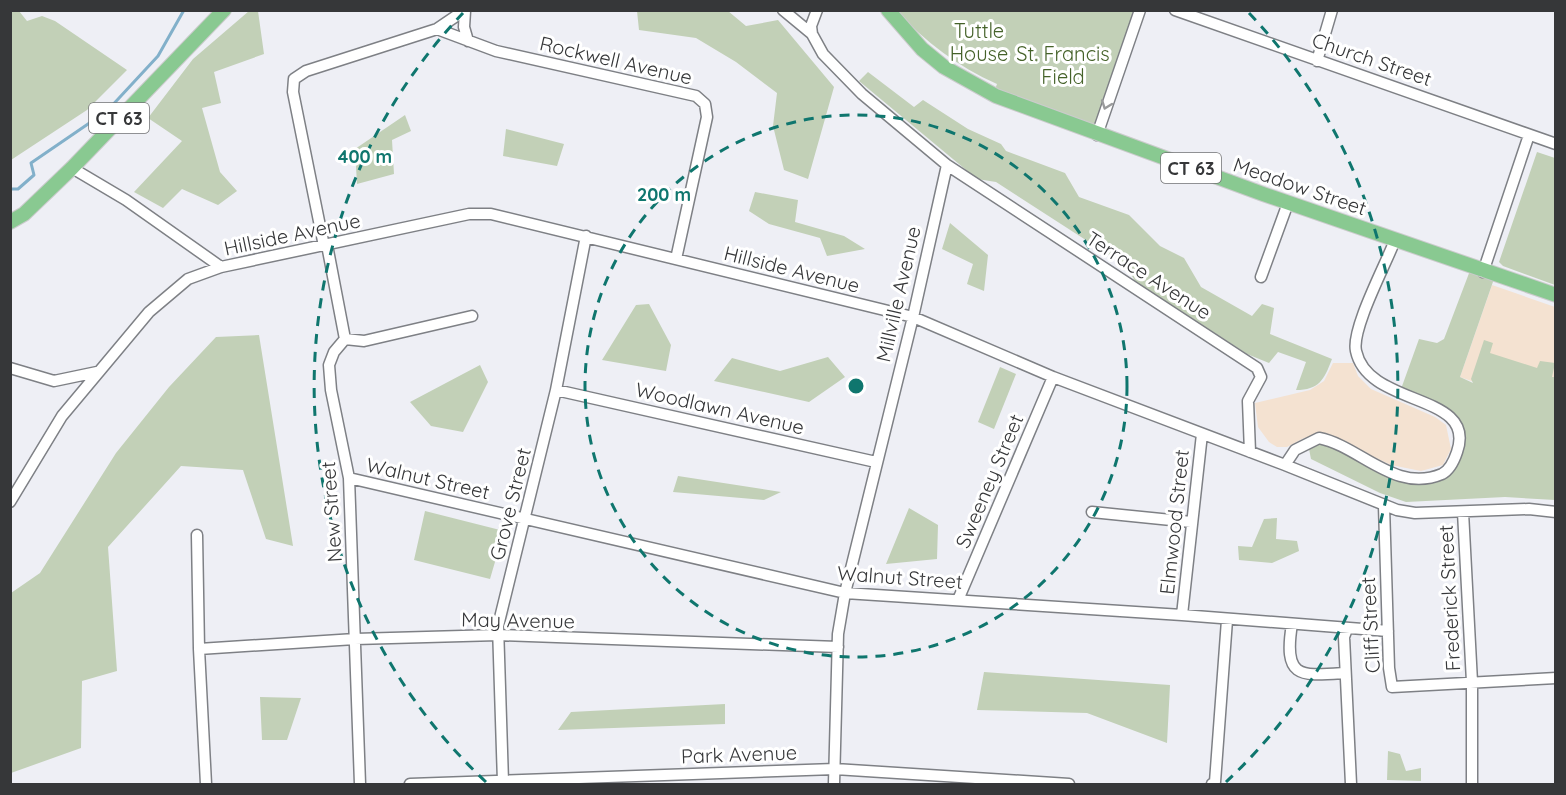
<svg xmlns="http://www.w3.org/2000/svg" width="1566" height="795" viewBox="0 0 1566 795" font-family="Quicksand,sans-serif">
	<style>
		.education { fill: #f4e2d1 }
		.green { fill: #c2d0b7 }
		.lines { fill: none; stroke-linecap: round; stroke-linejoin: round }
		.stream { stroke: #82b0ca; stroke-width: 3 }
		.minor-casing { stroke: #7e8085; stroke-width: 13 }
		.major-casing { stroke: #cbcbcc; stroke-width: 16 }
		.minor { stroke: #fff; stroke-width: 10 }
		.major { stroke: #89c991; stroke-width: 14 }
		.oneway { stroke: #9a9b9c }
		.ring { fill: none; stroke: #0f766e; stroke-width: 3; stroke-dasharray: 10 8 }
		.labels { text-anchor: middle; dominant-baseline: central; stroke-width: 6; stroke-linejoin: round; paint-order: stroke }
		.shield { fill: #fff; stroke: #727374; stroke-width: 1.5 }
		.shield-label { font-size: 18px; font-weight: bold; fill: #363739 }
		.park-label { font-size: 20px; fill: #456229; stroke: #fff }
		.street-label { font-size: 20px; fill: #363739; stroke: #fff }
		.centre { fill: #0f766e; stroke: #fff; stroke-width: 3 }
		.ring-label { font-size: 18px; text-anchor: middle; font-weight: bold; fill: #0f766e; stroke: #fff; stroke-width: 6; stroke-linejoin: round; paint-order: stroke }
	</style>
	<rect width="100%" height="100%" fill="#eeeff5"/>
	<path class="education" d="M 1492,285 L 1555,307 L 1555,377 L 1491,388 L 1460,377 Z
		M 1333,363 L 1353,363 L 1358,376 L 1371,389 L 1435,417 L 1446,425 L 1451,449 L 1443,465 L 1421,471 L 1391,465 L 1324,434 L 1304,438 L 1287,447 L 1277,447 L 1269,442 L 1258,427 L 1255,403 L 1310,390 L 1324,381 Z"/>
	<path class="green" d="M 11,10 L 19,11 L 27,21 L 42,16 L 55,21 L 127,70 L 87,110 L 11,160 Z
		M 249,11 L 258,11 L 264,54 L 214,72 L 221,103 L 202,108 L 220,172 L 237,191 L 218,205 L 182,189 L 163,208 L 134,192 L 182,141 L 148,118 L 193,59 Z
		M 637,11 L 728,11 L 746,26 L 778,20 L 834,87 L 808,179 L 784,170 L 773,126 L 777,93 L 736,62 L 696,38 L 639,30 Z
		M 896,11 L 1140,11 L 1097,135 L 993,95 L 997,84 C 958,67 926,42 896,11 Z
		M 868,72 L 914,107 L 923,100 L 968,129 L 1001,144 L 1006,151 L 1065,173 L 1079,197 L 1129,215 L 1160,246 L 1184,258 L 1201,287 L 1252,316 L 1262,304 L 1274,308 L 1270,334 L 1332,359 C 1324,380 1319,390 1296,390 L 1306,362 L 1278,352 L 1269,363 L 1247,354 L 1135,281 L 1126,266 L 996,182 L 977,179 L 859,81 Z
		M 405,115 L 411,131 L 392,140 L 394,174 L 357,184 L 355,149 Z
		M 506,129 L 564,144 L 557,166 L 503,156 Z
		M 1537,152 L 1555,158 L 1555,285 L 1503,266 L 1499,262 Z
		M 755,192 L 798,200 L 795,222 L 844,236 L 865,249 L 827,256 L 820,238 L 769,224 L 749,211 Z
		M 950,223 L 988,255 L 984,291 L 967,284 L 973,264 L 942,249 Z
		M 1471,268 L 1495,276 L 1460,377 L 1473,383 L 1471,379 L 1484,340 L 1493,343 L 1490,353 L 1537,368 L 1540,361 L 1555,363 L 1552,377 L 1556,377 L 1555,500 L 1505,497 L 1406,502 L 1380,493 L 1311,459 L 1309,449 L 1317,442 L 1331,443 L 1374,471 L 1390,476 L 1435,481 L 1453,473 L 1464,441 L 1454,414 L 1401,389 L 1419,339 L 1437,343 L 1444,339 Z
		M 649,304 L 671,345 L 666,371 L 602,360 L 636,305 Z
		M 259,335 L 293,546 L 266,539 L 243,470 L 181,466 L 108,547 L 117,671 L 82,681 L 81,748 L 11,773 L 11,593 L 40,573 L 116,453 L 169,387 L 216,337 Z
		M 828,357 L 845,377 L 809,402 L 714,381 L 732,358 L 780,371 Z
		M 480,365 L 488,382 L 463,432 L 431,426 L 410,402 Z
		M 1000,367 L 1016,374 L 994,429 L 978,422 Z
		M 678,476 L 781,492 L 764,500 L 673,492 Z
		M 909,508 L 938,525 L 937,559 L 886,564 Z
		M 425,511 L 504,531 L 490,579 L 414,560 Z
		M 1277,518 L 1276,539 L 1297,541 L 1299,551 L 1272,563 L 1239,560 L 1238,546 L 1252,547 L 1264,519 Z
		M 984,672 L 1170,685 L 1167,743 L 1087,713 L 977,710 Z
		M 260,697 L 301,698 L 287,740 L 262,740 Z
		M 725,704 L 725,724 L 558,730 L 571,712 Z
		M 1388,751 L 1400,754 L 1406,771 L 1421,768 L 1421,781 L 1387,780 Z"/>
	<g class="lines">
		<path class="stream" d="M 10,189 L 18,189 L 34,175 L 31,163 L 107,111 L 158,56 L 184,10"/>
		<g class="minor-casing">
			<path id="minor" d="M 783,10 L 812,34
				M 817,10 L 811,26 L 812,34 L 823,54 L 862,94 L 947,165 L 1257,368 L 1261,377 L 1248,401 L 1250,452
				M 1175,10 L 1556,144
				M 465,11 L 464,27 L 468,41
				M 437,29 L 496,51 L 696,96 L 705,104 L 707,117 L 676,259
				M 1317,61 L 1332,10
				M 1097,135 L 1140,10
				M 72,168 L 126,200 L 221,267
				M 327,245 L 345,339 L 334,352 L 329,365 L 331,390 L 349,478 L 360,784
				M 324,246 L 293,92 L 294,79 L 306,71 L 437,29 L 465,10
				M 1483,272 L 1529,135
				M 1261,277 L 1288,203
				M 345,339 L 364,341 L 472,316
				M 10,368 L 54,381 L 97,372
				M 556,390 L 876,462
				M 1285,465 L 1397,510 L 1415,513 L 1529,509 L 1556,512
				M 349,478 L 845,593 L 1182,615 L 1388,631
				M 10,502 L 62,416 L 149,312 L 188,279 L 221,267 L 469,214 L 491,214 L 913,317 L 1053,377 L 1285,465 L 1295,450 L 1319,438 C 1360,446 1395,494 1442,474 C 1450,470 1454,461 1457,452 C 1478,392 1368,408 1356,351 C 1351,329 1386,264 1395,240
				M 1384,506 L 1389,668 L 1392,687 L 1556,678
				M 1092,512 L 1191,522
				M 1463,512 L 1472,682 L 1472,784
				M 197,535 L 199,649 L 206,784
				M 958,600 L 1053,377
				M 1182,615 L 1202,434
				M 1292,624 C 1283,679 1300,676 1345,673
				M 1347,629 L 1344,637 L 1351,784
				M 199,649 L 355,639 L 498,635 L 838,647
				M 503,782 L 498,626 L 556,390 L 586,236
				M 410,784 L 835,769 L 1069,784
				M 834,784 L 838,634 L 845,593 L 913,317 L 947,165
				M 1212,784 L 1215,782 L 1227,620"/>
		</g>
		<g class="major-casing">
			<path id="major" d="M 888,10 L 922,49 L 944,67 L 996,96 L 1263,194 L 1556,295
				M 10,222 L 24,214 L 72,168 L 224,10"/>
		</g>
		<use href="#minor" class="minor"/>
		<use href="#major" class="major"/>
	</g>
	<defs><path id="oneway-chevron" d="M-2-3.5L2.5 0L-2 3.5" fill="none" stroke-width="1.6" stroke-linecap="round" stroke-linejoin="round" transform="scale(1.5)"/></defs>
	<use class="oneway" href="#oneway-chevron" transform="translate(1106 105) rotate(110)"/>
	<g class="ring">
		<circle cx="856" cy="386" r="271"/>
		<path d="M486 782A542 542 0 0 1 463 13M1249 13A542 542 0 0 1 1226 782"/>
	</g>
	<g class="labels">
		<g class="shield">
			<rect x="89" y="103" width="60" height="30" rx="4.5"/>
			<rect x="1161" y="153" width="60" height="30" rx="4.5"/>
		</g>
		<g class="shield-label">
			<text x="119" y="118">CT 63</text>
			<text x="1191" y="168">CT 63</text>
		</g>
		<g class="park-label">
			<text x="979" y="30">Tuttle<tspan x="979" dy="23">House</tspan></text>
			<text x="1063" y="53">St. Francis<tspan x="1063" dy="23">Field</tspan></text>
		</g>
		<g class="street-label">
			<text transform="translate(1372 59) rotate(19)">Church Street</text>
			<text transform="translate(616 60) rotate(13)">Rockwell Avenue</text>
			<text transform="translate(1300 186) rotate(19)">Meadow Street</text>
			<text transform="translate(292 234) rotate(-12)">Hillside Avenue</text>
			<text transform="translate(792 269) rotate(14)">Hillside Avenue</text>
			<text transform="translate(1149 275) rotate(33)">Terrace Avenue</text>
			<text transform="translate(898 294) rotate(-77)">Millville Avenue</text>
			<text transform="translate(720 408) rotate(13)">Woodlawn Avenue</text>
			<text transform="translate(428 478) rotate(13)">Walnut Street</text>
			<text transform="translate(989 481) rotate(-67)">Sweeney Street</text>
			<text transform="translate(510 504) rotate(-76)">Grove Street</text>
			<text transform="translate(331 512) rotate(-94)">New Street</text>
			<text transform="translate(1174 522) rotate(-84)">Elmwood Street</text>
			<text transform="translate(900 577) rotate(4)">Walnut Street</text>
			<text transform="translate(1449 598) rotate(-93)">Frederick Street</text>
			<text transform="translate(518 620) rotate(1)">May Avenue</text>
			<text transform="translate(1370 625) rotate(-93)">Cliff Street</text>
			<text transform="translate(739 754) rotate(-2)">Park Avenue</text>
		</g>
	</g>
	<circle cx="856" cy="386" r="9" class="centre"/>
	<g class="ring-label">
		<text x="365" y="163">400 m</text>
		<text x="664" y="201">200 m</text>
	</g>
	<rect width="1566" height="795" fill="none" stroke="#363739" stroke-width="24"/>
</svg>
